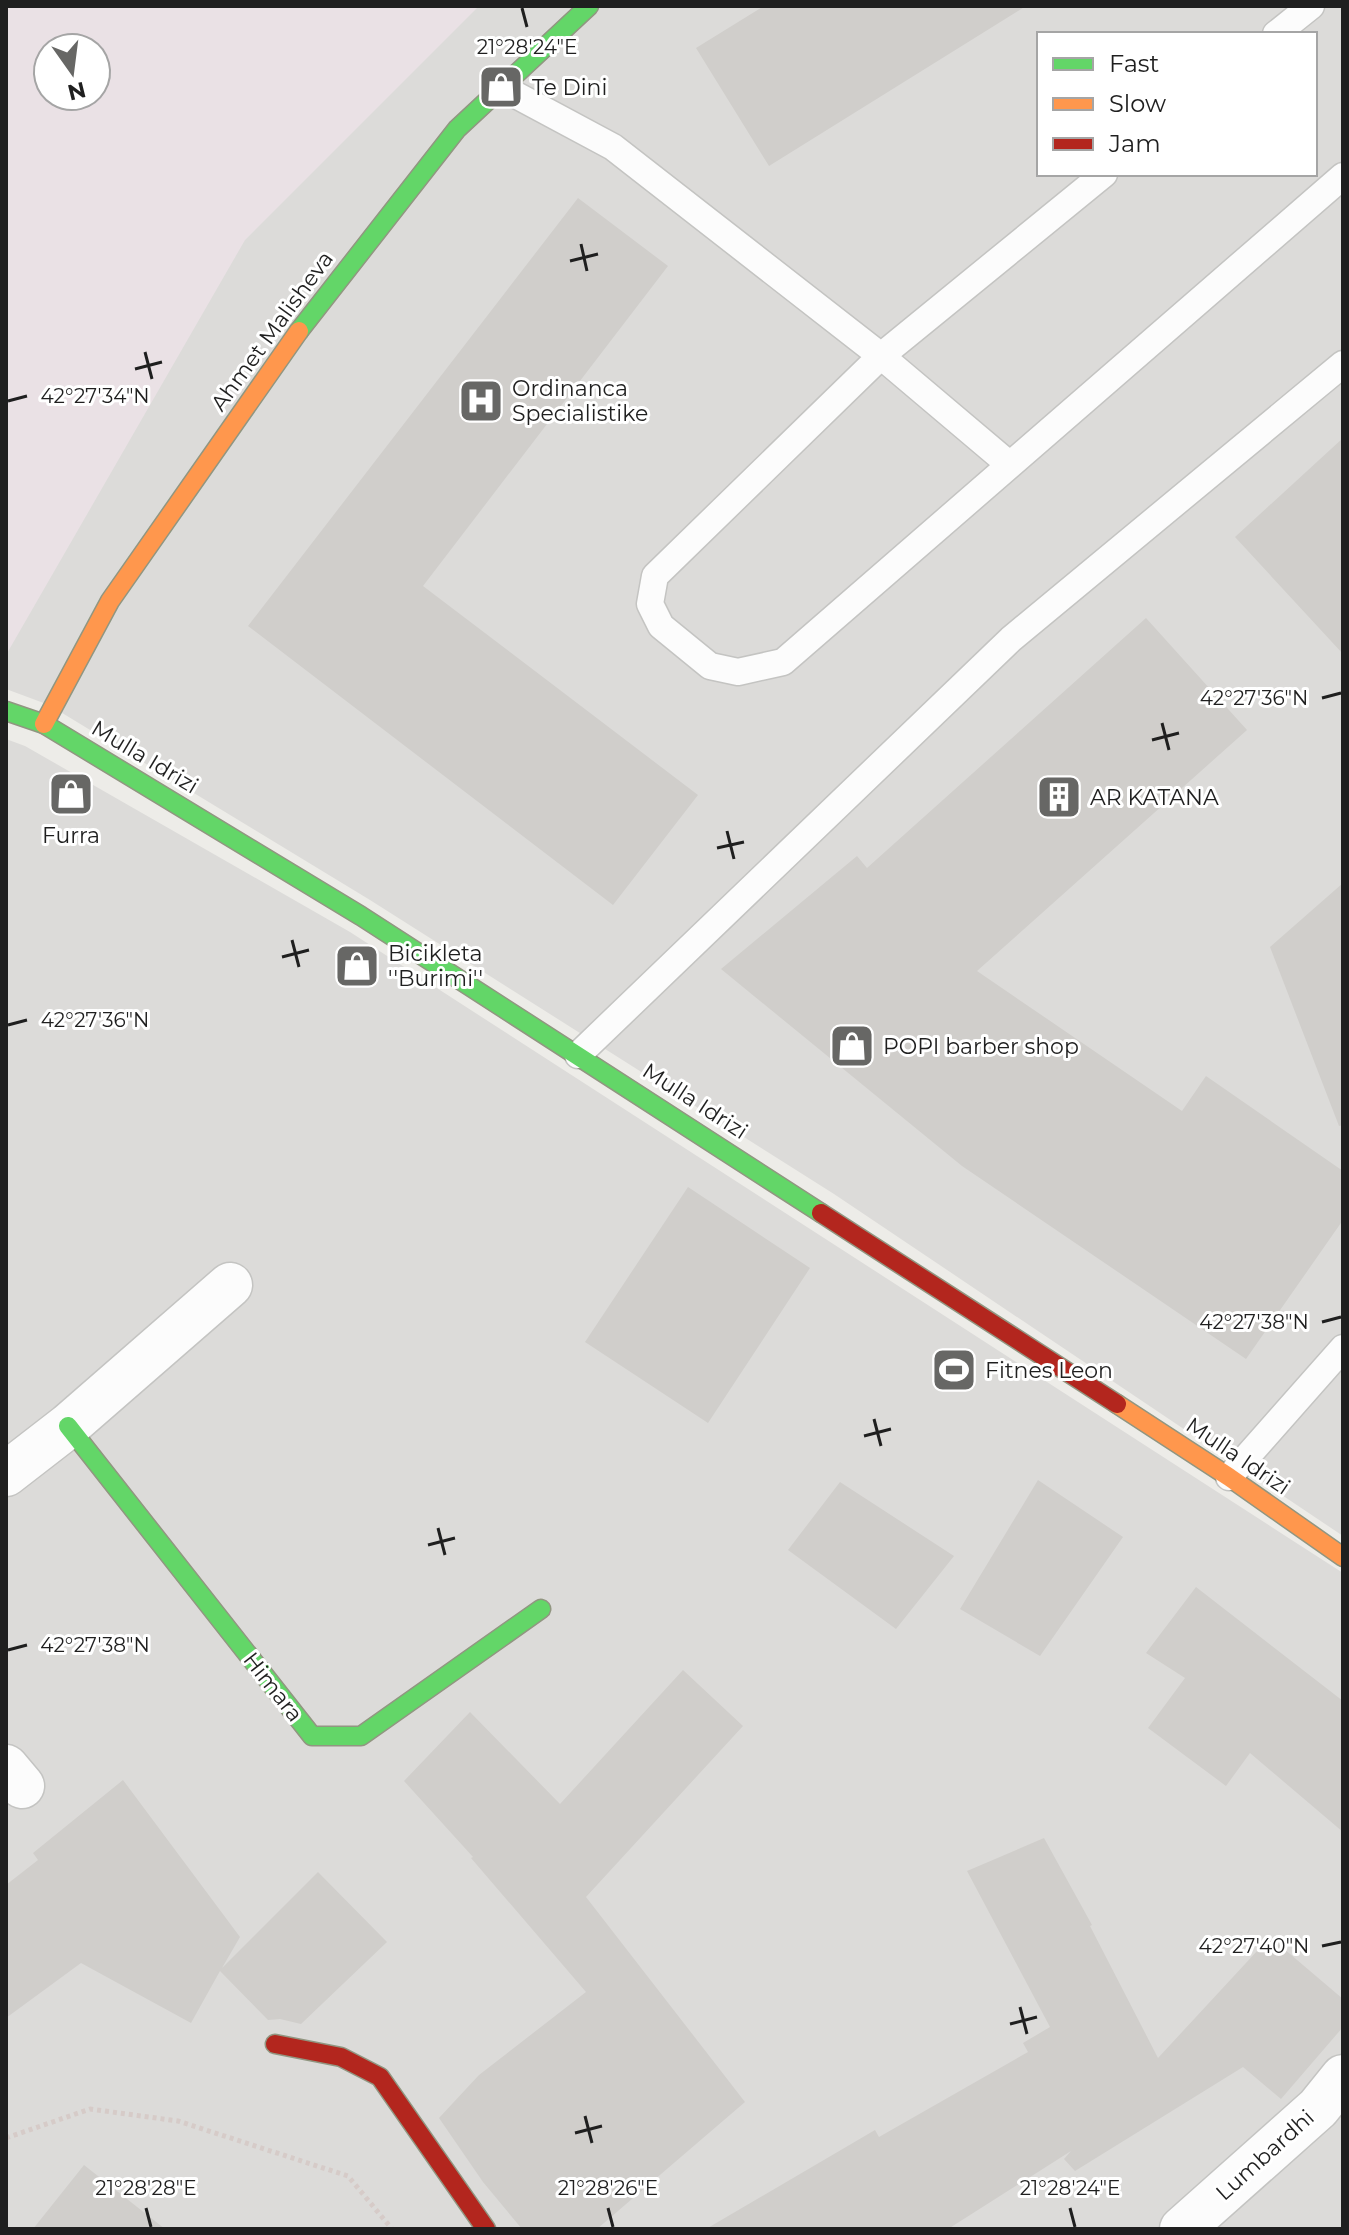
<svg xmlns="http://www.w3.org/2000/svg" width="1349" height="2235" viewBox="0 0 1349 2235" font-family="Montserrat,sans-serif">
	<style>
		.residential { fill: #dcdbd9; fill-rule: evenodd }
		.industrial { fill: #eae1e5; fill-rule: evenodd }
		.building { fill: #d0cecb }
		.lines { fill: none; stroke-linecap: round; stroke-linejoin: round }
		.lane-casing { stroke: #c4c4c2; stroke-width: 29 }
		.street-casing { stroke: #c4c4c2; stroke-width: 47 }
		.fast-casing { stroke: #919681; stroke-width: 21 }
		.slow-casing { stroke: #919681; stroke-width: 21 }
		.jam-casing { stroke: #919681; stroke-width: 21 }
		.path { stroke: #d6cbc8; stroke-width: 5; stroke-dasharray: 4 4; stroke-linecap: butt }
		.lane { stroke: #fcfcfc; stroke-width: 26 }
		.street { stroke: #fcfcfc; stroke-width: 44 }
		.fast { stroke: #63d668; stroke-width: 18 }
		.slow { stroke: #ff974d; stroke-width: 18 }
		.jam { stroke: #b3261e; stroke-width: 18 }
		.ticks { fill: none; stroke: #1f1f1f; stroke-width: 3 }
		.labels { text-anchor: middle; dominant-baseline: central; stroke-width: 6; stroke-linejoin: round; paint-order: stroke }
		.poi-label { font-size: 22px; fill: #1f1f1f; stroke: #fff; text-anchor: start }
		.street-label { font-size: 22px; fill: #1f1f1f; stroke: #fff }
		.ticks-label { font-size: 20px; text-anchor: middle; fill: #1f1f1f; stroke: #fff; stroke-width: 6; stroke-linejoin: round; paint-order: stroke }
	</style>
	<rect width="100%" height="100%" fill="#edece8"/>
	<path class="residential" d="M 6,6 L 1343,6 L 1343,1536 L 834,1194 L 370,900 L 49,705 L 6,689 ZM 1039,34 L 1315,34 L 1315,174 L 1039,174 ZM 48,48 L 96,48 L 96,96 L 48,96 Z
		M 6,739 L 25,746 L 350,932 L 1343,1573 L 1343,2229 L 6,2229 Z"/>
	<path class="industrial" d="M 6,6 L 479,6 L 245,240 L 6,655 ZM 48,48 L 96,48 L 96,96 L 48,96 Z"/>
	<path class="building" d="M 764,6 L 1026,6 L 769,166 L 696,48 Z
		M 578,198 L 668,266 L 423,586 L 698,795 L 613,905 L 248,626 Z
		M 1343,438 L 1343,654 L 1235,537 Z
		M 1146,618 L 1247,730 L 977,971 L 1182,1111 L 1206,1076 L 1343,1171 L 1343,1220 L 1246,1359 L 962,1166 L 721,969 L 857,856 L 867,868 Z
		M 1343,883 L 1343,1125 L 1339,1126 L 1270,947 Z
		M 688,1187 L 810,1268 L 708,1423 L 585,1342 Z
		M 1038,1480 L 1123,1537 L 1040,1656 L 960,1609 Z
		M 840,1482 L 954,1556 L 896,1629 L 788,1550 Z
		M 1196,1587 L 1343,1701 L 1343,1832 L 1250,1753 L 1226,1786 L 1148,1728 L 1185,1678 L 1146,1653 Z
		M 683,1670 L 743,1726 L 586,1897 L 745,2102 L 597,2229 L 522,2229 L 483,2182 L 439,2118 L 479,2075 L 586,1992 L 471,1858 L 473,1857 L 404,1781 L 470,1712 L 560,1804 Z
		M 123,1780 L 240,1937 L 222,1968 L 318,1872 L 387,1942 L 301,2024 L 280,2019 L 268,2020 L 220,1971 L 191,2023 L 81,1963 L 6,2018 L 6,1885 L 38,1860 L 33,1853 Z
		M 1044,1838 L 1092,1925 L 1090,1926 L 1158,2058 L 1270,1937 L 1343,1999 L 1343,2027 L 1281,2099 L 1243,2067 L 1075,2171 L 1064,2159 L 1071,2151 L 948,2229 L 706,2229 L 875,2130 L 879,2137 L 1028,2052 L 1023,2043 L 1050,2027 L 967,1871 Z
		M 84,2165 L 165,2229 L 33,2229 Z"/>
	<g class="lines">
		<g class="lane-casing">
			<path id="lane" d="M 1276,34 L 1311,6
				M 501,87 L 613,147 L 881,356 L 1010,465
				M 1104,174 L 881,356 L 655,576 L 650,604 L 661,626 L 710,666 L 738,672 L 783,662 L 1343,176
				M 578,1055 L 1011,639 L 1343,364
				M 1229,1477 L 1343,1348"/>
		</g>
		<g class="street-casing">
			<path id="street" d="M 6,1474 L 68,1426 L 230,1285
				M 6,1767 L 22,1786
				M 1182,2229 L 1318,2108 L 1343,2077"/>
		</g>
		<g class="fast-casing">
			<path id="fast" d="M 299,331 L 457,129 L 589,6
				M 6,711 L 44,724 L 361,916 L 821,1213
				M 68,1426 L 312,1736 L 361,1736 L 541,1609"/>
		</g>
		<g class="slow-casing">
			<path id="slow" d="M 44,724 L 110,601 L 299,331
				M 1117,1404 L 1229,1477 L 1343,1557"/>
		</g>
		<g class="jam-casing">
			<path id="jam" d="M 821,1213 L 1117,1404
				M 275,2044 L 341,2057 L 380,2077 L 486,2229"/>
		</g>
		<path class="path" d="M 6,2138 L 90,2109 L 178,2121 L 348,2176 L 392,2229"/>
		<use href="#lane" class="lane"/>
		<use href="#street" class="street"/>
		<use href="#fast" class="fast"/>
		<use href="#slow" class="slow"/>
		<use href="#jam" class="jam"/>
	</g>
	<path class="ticks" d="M 522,8 L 527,27M 581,244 L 587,271M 570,261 L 598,254M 145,352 L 152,379M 135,369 L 162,362M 8,401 L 27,396M 1322,698 L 1341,693M 1162,723 L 1169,750M 1152,740 L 1179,733M 727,831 L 734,859M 717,848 L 744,842M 292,940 L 299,967M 282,957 L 309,950M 8,1025 L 27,1020M 1322,1322 L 1341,1317M 874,1419 L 881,1446M 864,1436 L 891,1429M 438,1528 L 445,1555M 428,1545 L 455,1538M 8,1650 L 27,1645M 1322,1946 L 1341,1942M 1020,2007 L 1027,2034M 1010,2024 L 1037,2017M 585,2116 L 592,2143M 575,2133 L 602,2126M 146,2208 L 151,2227M 608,2208 L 613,2227M 1070,2208 L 1075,2227"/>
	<defs>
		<g id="shop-square" transform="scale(2.3)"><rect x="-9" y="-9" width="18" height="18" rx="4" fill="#676765" stroke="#fff"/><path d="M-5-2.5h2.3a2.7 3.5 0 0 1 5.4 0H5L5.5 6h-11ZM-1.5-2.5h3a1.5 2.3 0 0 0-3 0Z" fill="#fff"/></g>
		<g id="hospital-square" transform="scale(2.3)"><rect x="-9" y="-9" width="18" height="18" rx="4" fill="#676765" stroke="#fff"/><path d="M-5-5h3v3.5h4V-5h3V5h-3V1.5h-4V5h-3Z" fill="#fff"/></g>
		<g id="building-square" transform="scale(2.3)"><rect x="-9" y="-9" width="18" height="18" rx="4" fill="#676765" stroke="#fff"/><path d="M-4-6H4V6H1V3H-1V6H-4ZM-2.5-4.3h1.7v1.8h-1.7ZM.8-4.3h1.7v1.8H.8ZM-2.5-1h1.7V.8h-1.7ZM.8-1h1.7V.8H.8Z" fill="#fff"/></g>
		<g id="stadium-square" transform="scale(2.3)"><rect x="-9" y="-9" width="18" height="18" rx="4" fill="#676765" stroke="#fff"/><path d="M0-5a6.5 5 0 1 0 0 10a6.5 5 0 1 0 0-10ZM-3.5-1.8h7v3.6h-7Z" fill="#fff"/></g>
	</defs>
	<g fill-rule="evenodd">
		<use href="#shop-square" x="501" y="87"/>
		<use href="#hospital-square" x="481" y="401"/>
		<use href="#shop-square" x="71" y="794"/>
		<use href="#building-square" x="1059" y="797"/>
		<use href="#shop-square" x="357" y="966"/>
		<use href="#shop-square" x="852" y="1046"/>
		<use href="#stadium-square" x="954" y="1370"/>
	</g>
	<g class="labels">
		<g class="poi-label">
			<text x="532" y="87">Te Dini</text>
			<text x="512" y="388">Ordinanca<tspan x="512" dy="25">Specialistike</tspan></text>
			<text x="1090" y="797">AR KATANA</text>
			<text x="71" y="835" text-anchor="middle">Furra</text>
			<text x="388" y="953">Bicikleta<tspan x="388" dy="25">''Burimi''</tspan></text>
			<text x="883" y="1046">POPI barber shop</text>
			<text x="985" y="1370">Fitnes Leon</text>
		</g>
		<g class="street-label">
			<text transform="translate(272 331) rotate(-54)">Ahmet Malisheva</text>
			<text transform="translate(145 757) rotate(31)">Mulla Idrizi</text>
			<text transform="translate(695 1101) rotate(33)">Mulla Idrizi</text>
			<text transform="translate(1238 1456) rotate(34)">Mulla Idrizi</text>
			<text transform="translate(273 1687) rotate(52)">Himara</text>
			<text transform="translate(1265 2155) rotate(-42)">Lumbardhi</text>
		</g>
	</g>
	<g class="ticks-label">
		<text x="527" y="54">21°28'24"E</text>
		<text x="95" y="403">42°27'34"N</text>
		<text x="1254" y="705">42°27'36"N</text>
		<text x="95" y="1027">42°27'36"N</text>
		<text x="1254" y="1329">42°27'38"N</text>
		<text x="95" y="1652">42°27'38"N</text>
		<text x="1254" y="1953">42°27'40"N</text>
		<text x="146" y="2195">21°28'28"E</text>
		<text x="608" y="2195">21°28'26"E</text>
		<text x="1070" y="2195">21°28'24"E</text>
	</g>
	<rect width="1349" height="2235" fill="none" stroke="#1f1f1f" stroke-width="16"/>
	<rect x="1037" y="32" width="280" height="144" fill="#ffffff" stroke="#a5a5a5" stroke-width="2"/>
	<rect x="1053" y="58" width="40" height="12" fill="#63d668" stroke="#a5a5a5" stroke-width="2"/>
	<text x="1109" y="72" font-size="24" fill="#1f1f1f">Fast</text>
	<rect x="1053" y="98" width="40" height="12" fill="#ff974d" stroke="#a5a5a5" stroke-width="2"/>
	<text x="1109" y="112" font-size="24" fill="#1f1f1f">Slow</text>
	<rect x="1053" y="138" width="40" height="12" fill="#b3261e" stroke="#a5a5a5" stroke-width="2"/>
	<text x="1109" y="152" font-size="24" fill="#1f1f1f">Jam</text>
	<g transform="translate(72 72) rotate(166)"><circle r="38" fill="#ffffff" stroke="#a5a5a5" stroke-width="2"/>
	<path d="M0-6L14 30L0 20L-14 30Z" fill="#676765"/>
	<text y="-12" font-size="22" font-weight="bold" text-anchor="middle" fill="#1f1f1f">N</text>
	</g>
</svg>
